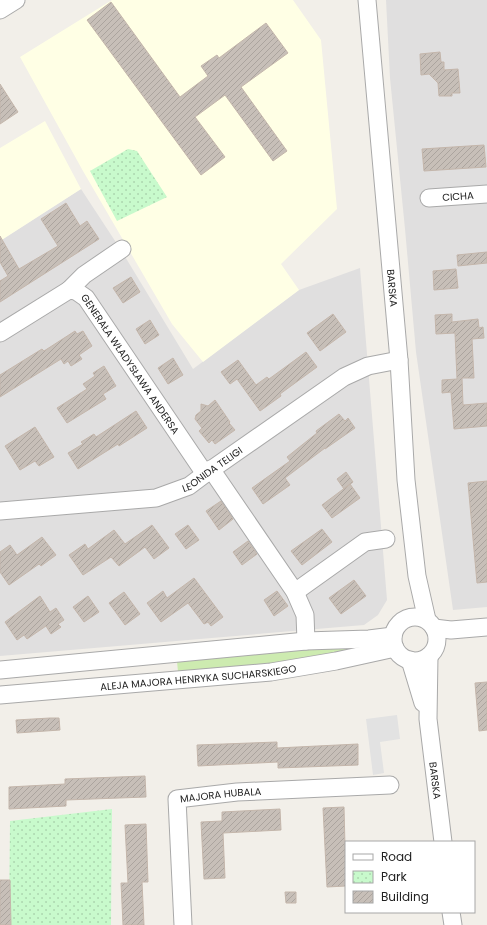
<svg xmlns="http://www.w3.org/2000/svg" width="487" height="925" viewBox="0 0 487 925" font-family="Poppins,sans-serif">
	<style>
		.residential { fill: #e0dfdf }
		.education { fill: #ffffe5 }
		.grass { fill: #cdebb0 }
		.park { fill: url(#park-dots) }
		.parking { fill: #e2e2e2 }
		.building { fill: url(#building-hatch); stroke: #c4b6ab }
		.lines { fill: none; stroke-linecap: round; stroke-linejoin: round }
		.minor-casing { stroke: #a9a9a9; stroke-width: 19 }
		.minor { stroke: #fff; stroke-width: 17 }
		.labels { text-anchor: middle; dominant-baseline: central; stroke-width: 3; stroke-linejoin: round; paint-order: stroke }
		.street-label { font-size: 10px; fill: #222; stroke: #fff }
	</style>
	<defs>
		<pattern id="park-dots" width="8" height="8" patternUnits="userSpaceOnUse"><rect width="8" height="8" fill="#c8facc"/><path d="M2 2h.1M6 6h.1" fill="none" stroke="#acd6af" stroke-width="1.8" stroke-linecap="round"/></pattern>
		<pattern id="building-hatch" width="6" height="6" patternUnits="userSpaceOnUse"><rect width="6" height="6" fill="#c7bfb8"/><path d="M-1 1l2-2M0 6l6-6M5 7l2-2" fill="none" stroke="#aba49e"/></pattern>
	</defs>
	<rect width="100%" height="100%" fill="#f2efe9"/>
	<path class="residential" d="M 386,0 L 487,0 L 487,607 L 453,610 L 416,352 L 405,229 L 390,78 Z
		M 81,189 L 121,250 L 193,369 L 299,290 L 360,268 L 387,600 L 378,615 L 364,625 L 0,656 L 0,241 Z"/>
	<path class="education" d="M 112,0 L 293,0 L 321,40 L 337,209 L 281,264 L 299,290 L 203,362 L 172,324 L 83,171 L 20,57 Z
		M 45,121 L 81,189 L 0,241 L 0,148 Z"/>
	<path class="grass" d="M 356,645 L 365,651 L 284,664 L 178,672 L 177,661 Z"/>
	<path class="park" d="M 128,149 L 137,151 L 167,197 L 117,221 L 90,171 Z
		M 112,809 L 111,925 L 9,925 L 10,821 Z"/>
	<path class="parking" d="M 397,715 L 400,739 L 380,742 L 384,773 L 373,775 L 366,719 Z"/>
	<path class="building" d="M 111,2 L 180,97 L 208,76 L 201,66 L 217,55 L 219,58 L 266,23 L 288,53 L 241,87 L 287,151 L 273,161 L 225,95 L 195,117 L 225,157 L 201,175 L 87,20 Z
		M 440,52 L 441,62 L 444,62 L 444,70 L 458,69 L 460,93 L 452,93 L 452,96 L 439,96 L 438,83 L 429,74 L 421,75 L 420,54 Z
		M 0,84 L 18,112 L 0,124 Z
		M 484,145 L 486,167 L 424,171 L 422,149 Z
		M 66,203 L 80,226 L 87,221 L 99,239 L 0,302 L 0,281 L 8,276 L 0,262 L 0,236 L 19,269 L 58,246 L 41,219 Z
		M 487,252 L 487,263 L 458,266 L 457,255 Z
		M 456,269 L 458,288 L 434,290 L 433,271 Z
		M 131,277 L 140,292 L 123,303 L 113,288 Z
		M 333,314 L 346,332 L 320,351 L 307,333 Z
		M 452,314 L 452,322 L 478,319 L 479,328 L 483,327 L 484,338 L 472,339 L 474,378 L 462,378 L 463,405 L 487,403 L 487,426 L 454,429 L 451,392 L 442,393 L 442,380 L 457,379 L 455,333 L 436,334 L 435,315 Z
		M 150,320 L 159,335 L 145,344 L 136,329 Z
		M 75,331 L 77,334 L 83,331 L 92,346 L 79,355 L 82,359 L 71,366 L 68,361 L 64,364 L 61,359 L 0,397 L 0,375 L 42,349 L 44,351 Z
		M 306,352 L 317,367 L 280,394 L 281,396 L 260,411 L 237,379 L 230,384 L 221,372 L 238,360 L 256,385 L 267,377 L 269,379 Z
		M 173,358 L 183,375 L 168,384 L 158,368 Z
		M 104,366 L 116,386 L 103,394 L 106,399 L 67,423 L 57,408 L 87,389 L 83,384 L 95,376 L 93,373 Z
		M 215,400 L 230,422 L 229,423 L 235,430 L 215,444 L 212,440 L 209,443 L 199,431 L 202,428 L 195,419 L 196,415 L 201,411 L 201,404 L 208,406 Z
		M 136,411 L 147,428 L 119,446 L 118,444 L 78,469 L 68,453 L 83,444 L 81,442 L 94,434 L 96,437 Z
		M 339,414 L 345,421 L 348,418 L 355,428 L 325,449 L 325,448 L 285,478 L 290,485 L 263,504 L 252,488 L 290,461 L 287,457 L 317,433 L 316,431 Z
		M 35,427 L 54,457 L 39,466 L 35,461 L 20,470 L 5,446 Z
		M 346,472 L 353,482 L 344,489 L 337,479 Z
		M 487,481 L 487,582 L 477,583 L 468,483 Z
		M 350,484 L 360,498 L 332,518 L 322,505 Z
		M 221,501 L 233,519 L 219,530 L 206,511 Z
		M 152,525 L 169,548 L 154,559 L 145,547 L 119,566 L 111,557 L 83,575 L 69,555 L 85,544 L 88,549 L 114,530 L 125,544 Z
		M 188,525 L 199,540 L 186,549 L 175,534 Z
		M 322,529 L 332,542 L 302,565 L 291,551 Z
		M 42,537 L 56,555 L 41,566 L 39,564 L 9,585 L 0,572 L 0,552 L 10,545 L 17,555 Z
		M 248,541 L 257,554 L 242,565 L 233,552 Z
		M 194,578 L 223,617 L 211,626 L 208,622 L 204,624 L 188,603 L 161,622 L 147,603 L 163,591 L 167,598 Z
		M 354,580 L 366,596 L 341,614 L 329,598 Z
		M 277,591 L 288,606 L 274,616 L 264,600 Z
		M 124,592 L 140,614 L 125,625 L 109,603 Z
		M 40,596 L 50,612 L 56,608 L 64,620 L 58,624 L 61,627 L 51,634 L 46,626 L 27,639 L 24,635 L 17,640 L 5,622 Z
		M 88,596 L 99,612 L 84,622 L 73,607 Z
		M 487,682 L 487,730 L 479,731 L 475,683 Z
		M 50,718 L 59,718 L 60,730 L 17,733 L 16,720 Z
		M 277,742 L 277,748 L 358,744 L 358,765 L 278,768 L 278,762 L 198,766 L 197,745 Z
		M 145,776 L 146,797 L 66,800 L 66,806 L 9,809 L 9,787 L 65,784 L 65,779 Z
		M 344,807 L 346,886 L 327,887 L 323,808 Z
		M 280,809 L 281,830 L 223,833 L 225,878 L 204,879 L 201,822 L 222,821 L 222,812 Z
		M 146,824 L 148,882 L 142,882 L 144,925 L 123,925 L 121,883 L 128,883 L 125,825 Z
		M 0,880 L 10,880 L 11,925 L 0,925 Z
		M 285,892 L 296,892 L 296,903 L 286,903 Z"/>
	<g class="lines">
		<g class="minor-casing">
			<g id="minor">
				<path id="s1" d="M 367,0 L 399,360 L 406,480 L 417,576 L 427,620"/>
				<path d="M 0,10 L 16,0"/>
				<path id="s2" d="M 429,198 L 487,194"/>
				<path d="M 69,290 L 84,275 L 122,249"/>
				<path id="s3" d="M 0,333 L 69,290 L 76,291 L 86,298 L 205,474"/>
				<path d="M 211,469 L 295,592 L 305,615 L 306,641"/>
				<path id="s4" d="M 0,511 L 156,498 L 189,486 L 205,474 L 344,377 L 368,366 L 399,360"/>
				<path d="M 295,592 L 365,542 L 386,539"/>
				<circle cx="415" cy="639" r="22"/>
				<path d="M 434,628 L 451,630 L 487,627"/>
				<path id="s5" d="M 429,656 L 428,719 L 443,842"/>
				<path d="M 410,660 L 423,703"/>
				<path d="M 0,670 L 306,641 L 369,639 L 393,636"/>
				<path id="s6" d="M 0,695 L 271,672 L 336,661 L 395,648"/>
				<path d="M 451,912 L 453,925"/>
				<path id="s7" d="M 183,925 L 177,799 L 237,792 L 390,785"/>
			</g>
		</g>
		<use href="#minor" class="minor"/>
	</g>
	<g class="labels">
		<g class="street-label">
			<text stroke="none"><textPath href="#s2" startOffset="29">CICHA</textPath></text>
			<text stroke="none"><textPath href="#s1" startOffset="289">BARSKA</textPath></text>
			<text stroke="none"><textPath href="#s3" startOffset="180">GENERAŁA WŁADYSŁAWA ANDERSA</textPath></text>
			<text stroke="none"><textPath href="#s4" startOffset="220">LEONIDA TELIGI</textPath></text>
			<text stroke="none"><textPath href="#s6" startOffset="199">ALEJA MAJORA HENRYKA SUCHARSKIEGO</textPath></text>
			<text stroke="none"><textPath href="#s5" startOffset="125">BARSKA</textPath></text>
			<text stroke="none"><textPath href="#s7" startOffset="170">MAJORA HUBALA</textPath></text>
		</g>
	</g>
	<rect x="345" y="841" width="130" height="72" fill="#ffffff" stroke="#a7a7a7"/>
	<rect x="353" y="854" width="20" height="6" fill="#ffffff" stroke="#a7a7a7"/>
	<text x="381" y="861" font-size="12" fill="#222222">Road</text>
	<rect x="353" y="871" width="20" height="12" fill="url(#park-dots)" stroke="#a7a7a7"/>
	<text x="381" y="881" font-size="12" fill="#222222">Park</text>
	<rect x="353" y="891" width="20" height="12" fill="url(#building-hatch)" stroke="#a7a7a7"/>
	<text x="381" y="901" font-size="12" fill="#222222">Building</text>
</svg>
